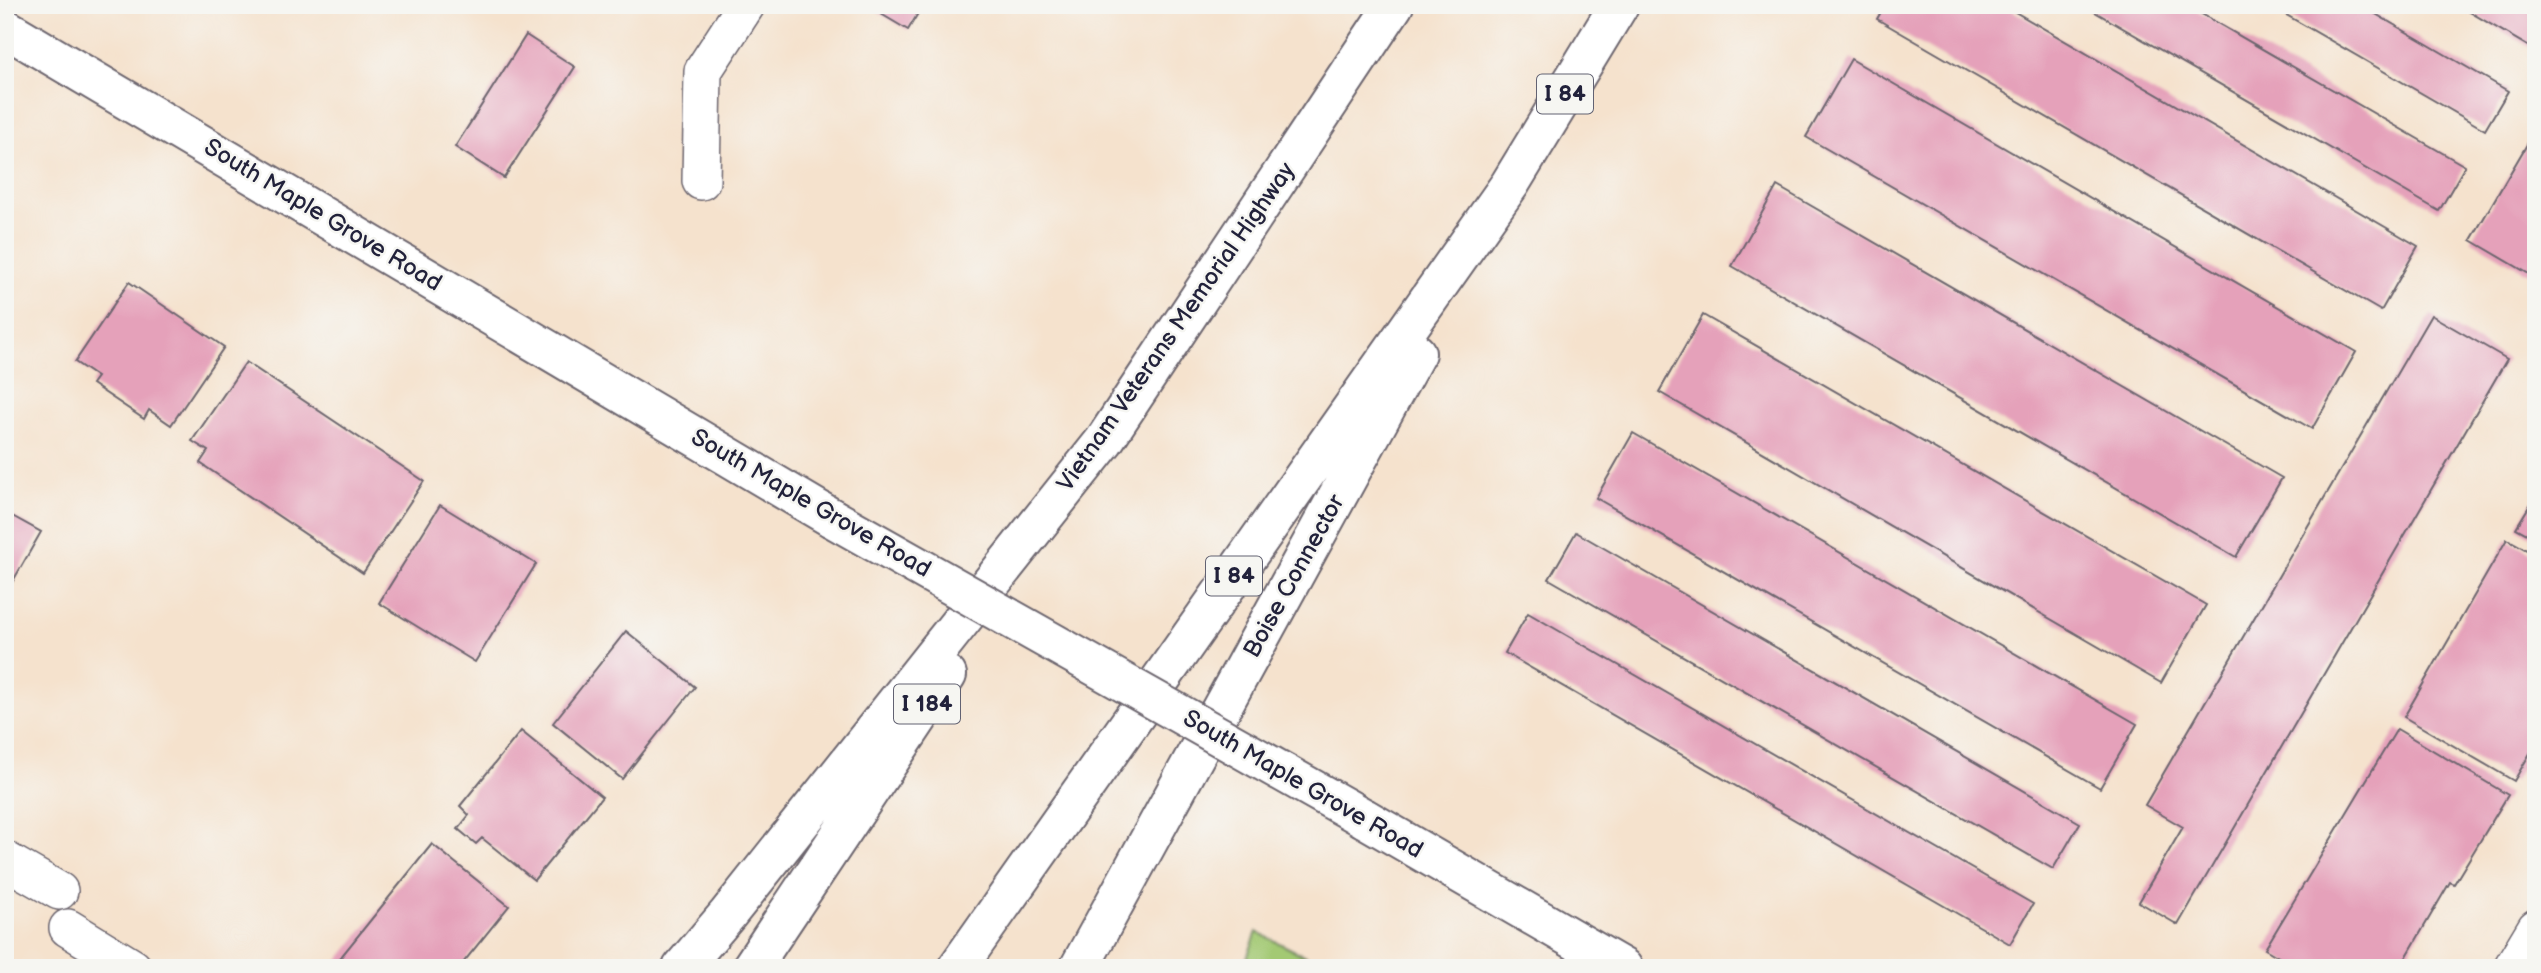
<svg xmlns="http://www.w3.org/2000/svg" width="2541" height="973" viewBox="0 0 2541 973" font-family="'Balsamiq Sans',sans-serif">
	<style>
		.green { fill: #a3c973; stroke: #627657; stroke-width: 2 }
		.building { fill: #e5a1ba }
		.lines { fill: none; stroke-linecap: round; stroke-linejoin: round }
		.minor-casing { stroke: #6c656e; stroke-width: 40 }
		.major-casing { stroke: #6c656e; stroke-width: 42 }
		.highway-casing { stroke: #6c656e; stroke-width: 42 }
		.minor { stroke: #fff; stroke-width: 37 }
		.major { stroke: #fff; stroke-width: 38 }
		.highway { stroke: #fff; stroke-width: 38 }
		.major-bridge-casing { stroke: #6c656e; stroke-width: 42; stroke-linecap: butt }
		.major-bridge { stroke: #fff; stroke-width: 38 }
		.labels { text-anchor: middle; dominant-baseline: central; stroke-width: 5; stroke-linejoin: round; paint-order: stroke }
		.shield { fill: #f6f6f2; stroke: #626272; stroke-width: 2 }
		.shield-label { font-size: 23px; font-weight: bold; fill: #22223b }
		.street-label { font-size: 24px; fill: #22223b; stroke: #f6f6f2 }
	</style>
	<rect width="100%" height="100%" fill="#f6f6f2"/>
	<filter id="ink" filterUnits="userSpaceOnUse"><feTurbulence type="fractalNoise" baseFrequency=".0143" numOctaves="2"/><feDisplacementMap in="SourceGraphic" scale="14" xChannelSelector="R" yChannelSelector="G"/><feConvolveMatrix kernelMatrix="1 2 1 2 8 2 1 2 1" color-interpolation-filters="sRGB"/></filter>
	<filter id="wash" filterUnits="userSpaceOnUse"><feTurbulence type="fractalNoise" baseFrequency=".00686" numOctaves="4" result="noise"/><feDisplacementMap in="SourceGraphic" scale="28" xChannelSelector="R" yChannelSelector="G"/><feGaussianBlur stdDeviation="1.57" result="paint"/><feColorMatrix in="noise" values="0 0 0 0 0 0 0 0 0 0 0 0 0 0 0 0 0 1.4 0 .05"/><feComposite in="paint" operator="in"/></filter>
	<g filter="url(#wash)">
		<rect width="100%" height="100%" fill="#f5e2cd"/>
		<path class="green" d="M 1257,932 L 1329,968 L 1243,968 Z"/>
		<g id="blocks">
			<path class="building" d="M 866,5 L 923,5 L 908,30 Z
				M 1885,5 L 2003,5 L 2418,246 L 2381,311 L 1877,19 Z
				M 2083,5 L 2186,5 L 2465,166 L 2439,211 Z
				M 2269,5 L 2360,5 L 2508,91 L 2485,130 Z
				M 2458,5 L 2536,5 L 2536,43 L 2533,49 Z
				M 526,35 L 575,67 L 504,178 L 455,147 Z
				M 1851,59 L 2356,352 L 2312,429 L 1806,137 Z
				M 2536,129 L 2536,278 L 2471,240 Z
				M 1777,186 L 2282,478 L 2236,557 L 1732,266 Z
				M 129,282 L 224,347 L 171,425 L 149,410 L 144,419 L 92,384 L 97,377 L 75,362 Z
				M 1703,315 L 2206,605 L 2161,683 L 1659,392 Z
				M 2431,315 L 2507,359 L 2178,925 L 2139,902 L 2183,827 L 2145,805 Z
				M 246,362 L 424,481 L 363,573 L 200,463 L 208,451 L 192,441 Z
				M 1633,433 L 2137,724 L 2100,788 L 1596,498 Z
				M 2536,495 L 2536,539 L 2516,528 Z
				M 440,505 L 536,564 L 475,662 L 379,603 Z
				M 5,512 L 41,532 L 5,595 Z
				M 1576,532 L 2080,823 L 2053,869 L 1549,579 Z
				M 2507,539 L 2536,555 L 2536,743 L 2514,781 L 2404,717 Z
				M 1528,613 L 2033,904 L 2010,944 L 1505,653 Z
				M 626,631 L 695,687 L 622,779 L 553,723 Z
				M 2397,729 L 2508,795 L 2454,884 L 2450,882 L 2400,968 L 2297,968 L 2265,949 Z
				M 521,731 L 602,797 L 534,880 L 482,838 L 476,844 L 458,829 L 469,815 L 460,806 Z
				M 432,844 L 509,906 L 459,968 L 332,968 Z"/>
		</g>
	</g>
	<g filter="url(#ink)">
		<use href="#blocks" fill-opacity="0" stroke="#6c656e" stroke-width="2"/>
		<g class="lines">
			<g class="minor-casing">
				<path id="minor" d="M 701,181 L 703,71 L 746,5
					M 5,860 L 59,891
					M 68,928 L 133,968
					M 2512,968 L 2536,928"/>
			</g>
			<g class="major-casing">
				<path id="major" d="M 5,28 L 832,518
					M 1364,818 L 1623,968"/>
			</g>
			<g class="highway-casing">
				<path id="highway" d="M 682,968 L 728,914 L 1104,441 L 1394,5
					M 751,968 L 947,675
					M 957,968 L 1510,184 L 1619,5
					M 1079,968 L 1416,353"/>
			</g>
			<use href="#minor" class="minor"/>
			<use href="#major" class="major"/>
			<use href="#highway" class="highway"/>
			<g class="major-bridge-casing">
				<path id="major-bridge" d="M 832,518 L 1364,818"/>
			</g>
			<use href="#major-bridge" class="major-bridge"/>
		</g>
	</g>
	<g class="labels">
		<g class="shield">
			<rect x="1537" y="74.5" width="56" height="39" rx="5"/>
			<rect x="1206" y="556.5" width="56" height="39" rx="5"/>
			<rect x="894" y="684.5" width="66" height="39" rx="5"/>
		</g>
		<g class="shield-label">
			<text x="1565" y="94">I 84</text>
			<text x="1234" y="576">I 84</text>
			<text x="927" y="704">I 184</text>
		</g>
		<g class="street-label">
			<text transform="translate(323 215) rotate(31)">South Maple Grove Road</text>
			<text transform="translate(1176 327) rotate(-55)">Vietnam Veterans Memorial Highway</text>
			<text transform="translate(811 503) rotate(30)">South Maple Grove Road</text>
			<text transform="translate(1294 576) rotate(-61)">Boise Connector</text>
			<text transform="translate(1303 784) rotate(30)">South Maple Grove Road</text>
		</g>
	</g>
	<rect width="2541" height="973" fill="none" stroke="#f6f6f2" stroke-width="28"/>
</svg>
